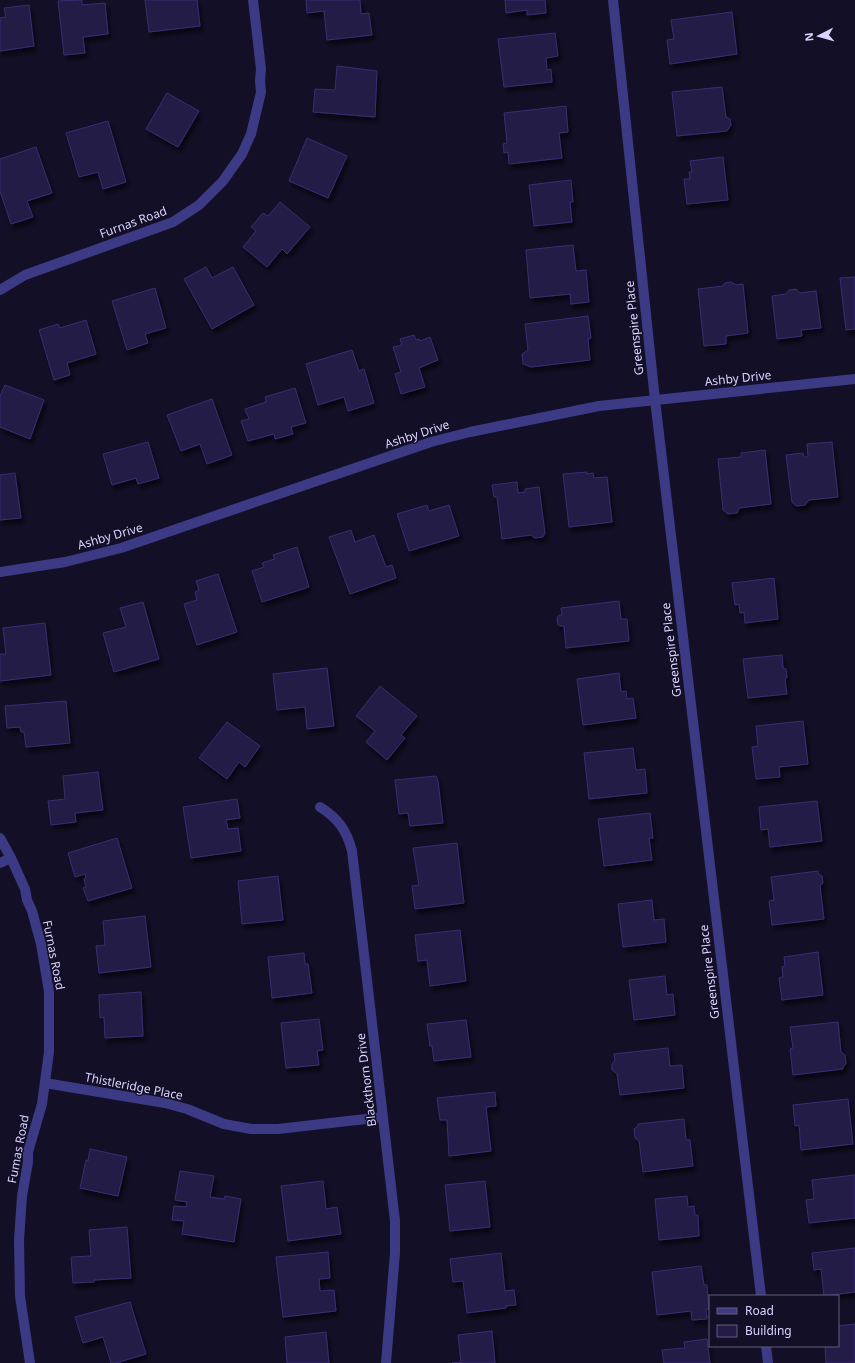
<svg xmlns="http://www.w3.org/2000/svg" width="855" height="1363" viewBox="0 0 855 1363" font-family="'Noto Sans',sans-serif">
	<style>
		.building { fill: #241b47; stroke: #3b2d73; filter: url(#shadow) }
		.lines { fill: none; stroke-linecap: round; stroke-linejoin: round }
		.street { stroke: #3d3a85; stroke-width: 10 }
		.labels { text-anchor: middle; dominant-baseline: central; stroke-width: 3; stroke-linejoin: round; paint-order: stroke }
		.street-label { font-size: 12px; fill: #d9d4ff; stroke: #130f26 }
	</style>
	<defs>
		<filter id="shadow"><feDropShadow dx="2.5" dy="4.5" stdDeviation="2" flood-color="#0009"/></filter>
	</defs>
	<rect width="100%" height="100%" fill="#130f26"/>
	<path class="building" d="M 82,0 L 82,5 L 105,3 L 108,34 L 83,37 L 85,53 L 64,55 L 58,1 Z
		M 145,0 L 197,0 L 200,26 L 149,32 Z
		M 306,0 L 360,0 L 361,14 L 369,13 L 372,35 L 327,40 L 324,11 L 307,13 Z
		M 505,0 L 545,0 L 546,13 L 527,15 L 527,10 L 506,13 Z
		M 29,5 L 34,46 L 0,51 L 0,18 L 6,17 L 4,8 Z
		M 732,12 L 737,54 L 670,64 L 667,40 L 674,39 L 671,20 Z
		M 555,33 L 558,56 L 546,58 L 547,70 L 551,69 L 552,82 L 504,87 L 498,39 Z
		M 337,66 L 377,71 L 375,117 L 313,112 L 315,89 L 335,90 Z
		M 722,87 L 726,117 L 730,119 L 731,125 L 727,131 L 677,136 L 672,92 Z
		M 167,93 L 199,111 L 178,147 L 146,129 Z
		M 566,106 L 568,132 L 559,133 L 562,158 L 509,164 L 508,152 L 504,153 L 503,144 L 507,143 L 504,113 Z
		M 108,121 L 126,182 L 103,189 L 98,172 L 79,177 L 66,133 Z
		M 307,138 L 347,156 L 328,198 L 289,181 Z
		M 36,147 L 52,193 L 27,201 L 33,217 L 11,224 L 0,191 L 0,159 Z
		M 723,157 L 728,200 L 687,204 L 684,179 L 690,179 L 689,172 L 692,172 L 690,161 Z
		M 571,180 L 573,202 L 570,202 L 572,222 L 534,226 L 529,185 Z
		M 280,202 L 310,227 L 287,254 L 282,249 L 267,267 L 243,247 L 256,231 L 251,227 L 263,213 L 268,216 Z
		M 573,245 L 576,271 L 586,270 L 589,302 L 571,304 L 570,294 L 530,298 L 526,250 Z
		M 206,267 L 212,278 L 233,267 L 254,305 L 212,329 L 184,279 Z
		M 855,277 L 855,329 L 846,330 L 840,278 Z
		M 731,282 L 736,285 L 743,284 L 748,333 L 726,336 L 726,344 L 704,346 L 698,289 L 723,286 L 725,283 Z
		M 155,288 L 166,328 L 145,334 L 148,343 L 127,350 L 112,301 Z
		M 796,289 L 800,293 L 816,291 L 821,328 L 801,330 L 802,336 L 777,339 L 772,296 L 786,294 L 789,290 Z
		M 588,316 L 591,338 L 588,339 L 590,360 L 531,367 L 523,364 L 522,354 L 528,350 L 525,324 Z
		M 86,320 L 96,354 L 67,363 L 70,375 L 54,380 L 39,330 L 58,324 L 60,328 Z
		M 414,335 L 416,340 L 419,339 L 420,341 L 430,337 L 438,360 L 419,368 L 425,387 L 401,394 L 395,374 L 401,372 L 393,347 L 402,345 L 400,339 Z
		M 352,350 L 359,371 L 364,369 L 374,403 L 348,411 L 344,397 L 318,405 L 306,364 Z
		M 5,385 L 44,400 L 30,439 L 0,427 L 0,396 Z
		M 295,388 L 306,423 L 291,427 L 293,434 L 275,439 L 274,434 L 248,441 L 241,421 L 249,419 L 245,409 L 266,402 L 265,397 Z
		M 212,399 L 232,455 L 207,464 L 200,444 L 181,451 L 167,415 Z
		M 148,442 L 159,478 L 138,484 L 136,478 L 112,485 L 103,454 Z
		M 832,442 L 838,497 L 809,500 L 805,505 L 796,506 L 792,502 L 786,455 L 803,453 L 804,457 L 808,457 L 807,444 Z
		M 765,450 L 771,504 L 739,508 L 737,513 L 728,514 L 723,510 L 718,459 L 741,457 L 741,453 Z
		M 587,472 L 587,474 L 593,473 L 594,478 L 607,477 L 612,522 L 569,527 L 563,474 Z
		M 15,473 L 21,518 L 0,520 L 0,475 Z
		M 517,482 L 518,493 L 525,492 L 525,489 L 539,487 L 545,533 L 543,537 L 535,538 L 531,535 L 502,539 L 497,497 L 494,497 L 492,485 Z
		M 427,505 L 429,511 L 449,505 L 459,536 L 409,551 L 397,514 Z
		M 351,530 L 355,542 L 374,535 L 386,567 L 392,565 L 396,578 L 350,594 L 329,537 Z
		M 297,547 L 309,587 L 262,602 L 252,571 L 264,567 L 262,563 L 275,559 L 273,555 Z
		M 218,574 L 237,632 L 197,645 L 184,604 L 197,600 L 195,592 L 199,590 L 196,581 Z
		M 774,578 L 778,619 L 745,623 L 744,612 L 740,613 L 739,604 L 735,605 L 732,583 Z
		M 619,601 L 621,619 L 627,619 L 629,641 L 566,648 L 564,626 L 560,626 L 558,625 L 557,618 L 559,615 L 562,615 L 561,608 Z
		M 143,602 L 159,659 L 114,672 L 103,633 L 126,627 L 120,608 Z
		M 45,623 L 51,675 L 0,681 L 0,654 L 6,654 L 3,628 Z
		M 782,655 L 783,668 L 786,669 L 787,677 L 785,680 L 787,694 L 748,698 L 743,659 Z
		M 327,668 L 334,726 L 307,729 L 305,707 L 277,710 L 273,674 Z
		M 619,673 L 621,692 L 626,691 L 627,699 L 633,698 L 636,718 L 583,725 L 577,679 Z
		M 380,686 L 417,716 L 401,735 L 405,738 L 387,760 L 366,742 L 375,731 L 356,716 Z
		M 66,701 L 70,743 L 26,747 L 24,732 L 21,732 L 20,727 L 7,728 L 5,706 Z
		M 803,721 L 808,764 L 779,767 L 780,777 L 756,779 L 752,747 L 758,746 L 756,726 Z
		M 227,722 L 260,746 L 245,767 L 239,762 L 227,779 L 199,758 Z
		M 633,748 L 636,770 L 645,769 L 647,793 L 589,799 L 584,753 Z
		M 98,772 L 103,810 L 75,813 L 76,822 L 51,825 L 48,801 L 65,799 L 63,776 Z
		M 436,776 L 438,781 L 443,823 L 410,826 L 408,813 L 399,814 L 395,780 Z
		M 237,799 L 240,818 L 226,820 L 228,829 L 238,828 L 241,851 L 191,858 L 183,807 Z
		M 817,801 L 822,841 L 770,847 L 768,829 L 761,830 L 759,807 Z
		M 650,813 L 653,838 L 649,838 L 652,860 L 604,866 L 598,819 Z
		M 117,838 L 132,888 L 88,901 L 83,888 L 86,887 L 84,879 L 86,878 L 85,874 L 75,877 L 68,853 Z
		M 457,843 L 464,903 L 415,909 L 412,886 L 419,885 L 413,848 Z
		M 818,871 L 818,874 L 822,876 L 823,883 L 820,886 L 824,919 L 772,925 L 769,901 L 774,900 L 771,877 Z
		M 278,876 L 283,920 L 242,924 L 238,881 Z
		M 652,900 L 654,920 L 664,919 L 666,942 L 623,947 L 618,904 Z
		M 145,916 L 151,967 L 99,973 L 96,946 L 105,945 L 103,921 Z
		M 460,930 L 466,981 L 430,986 L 427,960 L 418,961 L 415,935 Z
		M 818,952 L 823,995 L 782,1000 L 779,978 L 783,977 L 782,967 L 785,966 L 784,957 Z
		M 304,953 L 305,964 L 308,964 L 312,993 L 272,998 L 268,957 Z
		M 665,976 L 667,995 L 673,994 L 675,1015 L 634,1020 L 629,980 Z
		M 141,992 L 143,1036 L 105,1038 L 104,1017 L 100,1018 L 99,995 Z
		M 319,1019 L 323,1050 L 317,1051 L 319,1065 L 286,1068 L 281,1023 Z
		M 466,1020 L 471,1057 L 434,1061 L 432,1046 L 430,1046 L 427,1024 Z
		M 838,1022 L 841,1052 L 845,1055 L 846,1064 L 843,1067 L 843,1069 L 793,1075 L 790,1049 L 793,1048 L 790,1027 Z
		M 668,1048 L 670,1066 L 682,1065 L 684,1088 L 620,1095 L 617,1074 L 612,1070 L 612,1064 L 615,1060 L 614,1054 Z
		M 495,1092 L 496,1106 L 486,1107 L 491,1151 L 449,1156 L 447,1120 L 440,1120 L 437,1098 Z
		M 848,1099 L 853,1144 L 801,1150 L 799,1125 L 795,1126 L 793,1105 Z
		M 684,1119 L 686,1140 L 690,1140 L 693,1166 L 643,1172 L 639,1141 L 635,1138 L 634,1129 L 638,1126 L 638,1124 Z
		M 90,1149 L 127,1157 L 118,1196 L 80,1188 L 86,1160 L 88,1161 Z
		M 180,1171 L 214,1176 L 210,1197 L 224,1199 L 225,1196 L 241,1199 L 234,1242 L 182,1234 L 184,1221 L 172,1220 L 174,1206 L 186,1207 L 187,1202 L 175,1200 Z
		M 855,1175 L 855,1218 L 809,1223 L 806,1200 L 814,1199 L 812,1180 Z
		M 323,1181 L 326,1209 L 337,1207 L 341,1234 L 288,1241 L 281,1186 Z
		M 485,1181 L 490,1227 L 450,1231 L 445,1185 Z
		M 687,1196 L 688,1207 L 694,1206 L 695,1215 L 698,1215 L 699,1236 L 659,1240 L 655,1199 Z
		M 127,1227 L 131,1278 L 94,1280 L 94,1282 L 73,1283 L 71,1257 L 91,1256 L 89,1230 Z
		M 855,1248 L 855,1292 L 824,1296 L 821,1269 L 814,1270 L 812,1253 Z
		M 328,1252 L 330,1278 L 319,1279 L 320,1291 L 334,1290 L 336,1311 L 283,1317 L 276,1257 Z
		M 501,1253 L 505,1291 L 514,1290 L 516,1305 L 506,1306 L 506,1308 L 467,1313 L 463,1281 L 453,1282 L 450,1259 Z
		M 701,1266 L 704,1285 L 707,1285 L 709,1309 L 706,1309 L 707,1319 L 692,1320 L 691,1311 L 657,1315 L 652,1272 Z
		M 130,1302 L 146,1354 L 116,1363 L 111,1363 L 103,1337 L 83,1343 L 75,1317 Z
		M 855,1324 L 855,1363 L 826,1363 L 825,1346 L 838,1346 L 838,1326 Z
		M 492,1331 L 495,1363 L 452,1363 L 461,1362 L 458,1335 Z
		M 326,1332 L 329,1363 L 287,1363 L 285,1337 Z
		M 707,1339 L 710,1363 L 664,1363 L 662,1350 L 685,1348 L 684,1342 Z"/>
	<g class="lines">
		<path class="street" d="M 613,0 L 655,400 L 761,1296
			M 0,290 L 25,275 L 162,226 L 173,222 L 199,205 L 223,181 L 242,154 L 251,134 L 261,92 L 260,81 L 261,69 L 253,0
			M 0,572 L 65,562 L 121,548 L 431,442 L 470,432 L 599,406 L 855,379
			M 320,807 C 338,818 347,831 352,851 L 395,1221 L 395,1253 L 386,1363
			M 0,838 L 11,858 L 25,889 L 27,900 L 32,911 L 41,944 L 49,992 L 49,1052 L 42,1104 L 28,1152 L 28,1162 L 22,1196 L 19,1240 L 20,1296 L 30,1363
			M 0,863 L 11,858
			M 45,1083 L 165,1103 L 187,1109 L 224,1124 L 251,1129 L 278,1129 L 383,1117
			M 766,1346 L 768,1363"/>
	</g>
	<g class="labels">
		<g class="street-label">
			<text transform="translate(133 222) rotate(-20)">Furnas Road</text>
			<text transform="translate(634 328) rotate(-96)">Greenspire Place</text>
			<text transform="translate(738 378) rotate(-6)">Ashby Drive</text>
			<text transform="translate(417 434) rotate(-18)">Ashby Drive</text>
			<text transform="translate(110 536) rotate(-16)">Ashby Drive</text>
			<text transform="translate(671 650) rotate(-97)">Greenspire Place</text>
			<text transform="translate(54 955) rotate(79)">Furnas Road</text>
			<text transform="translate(709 972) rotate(-97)">Greenspire Place</text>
			<text transform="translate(366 1080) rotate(-97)">Blackthorn Drive</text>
			<text transform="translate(134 1086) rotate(11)">Thistleridge Place</text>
			<text transform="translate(18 1149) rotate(-79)">Fumas Road</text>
		</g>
	</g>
	<rect x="709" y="1295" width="130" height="52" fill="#130f26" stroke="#625e7d"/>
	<rect x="717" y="1308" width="20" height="6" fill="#3d3a85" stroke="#625e7d"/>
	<text x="745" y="1315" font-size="12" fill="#d9d4ff">Road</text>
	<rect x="717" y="1325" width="20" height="12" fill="#241b47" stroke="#625e7d"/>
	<text x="745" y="1335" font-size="12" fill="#d9d4ff">Building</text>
	<g transform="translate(819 36) rotate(264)" stroke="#130f26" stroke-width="3" paint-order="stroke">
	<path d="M0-3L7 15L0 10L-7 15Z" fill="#d9d4ff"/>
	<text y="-6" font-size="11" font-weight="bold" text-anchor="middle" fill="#d9d4ff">N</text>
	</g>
</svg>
